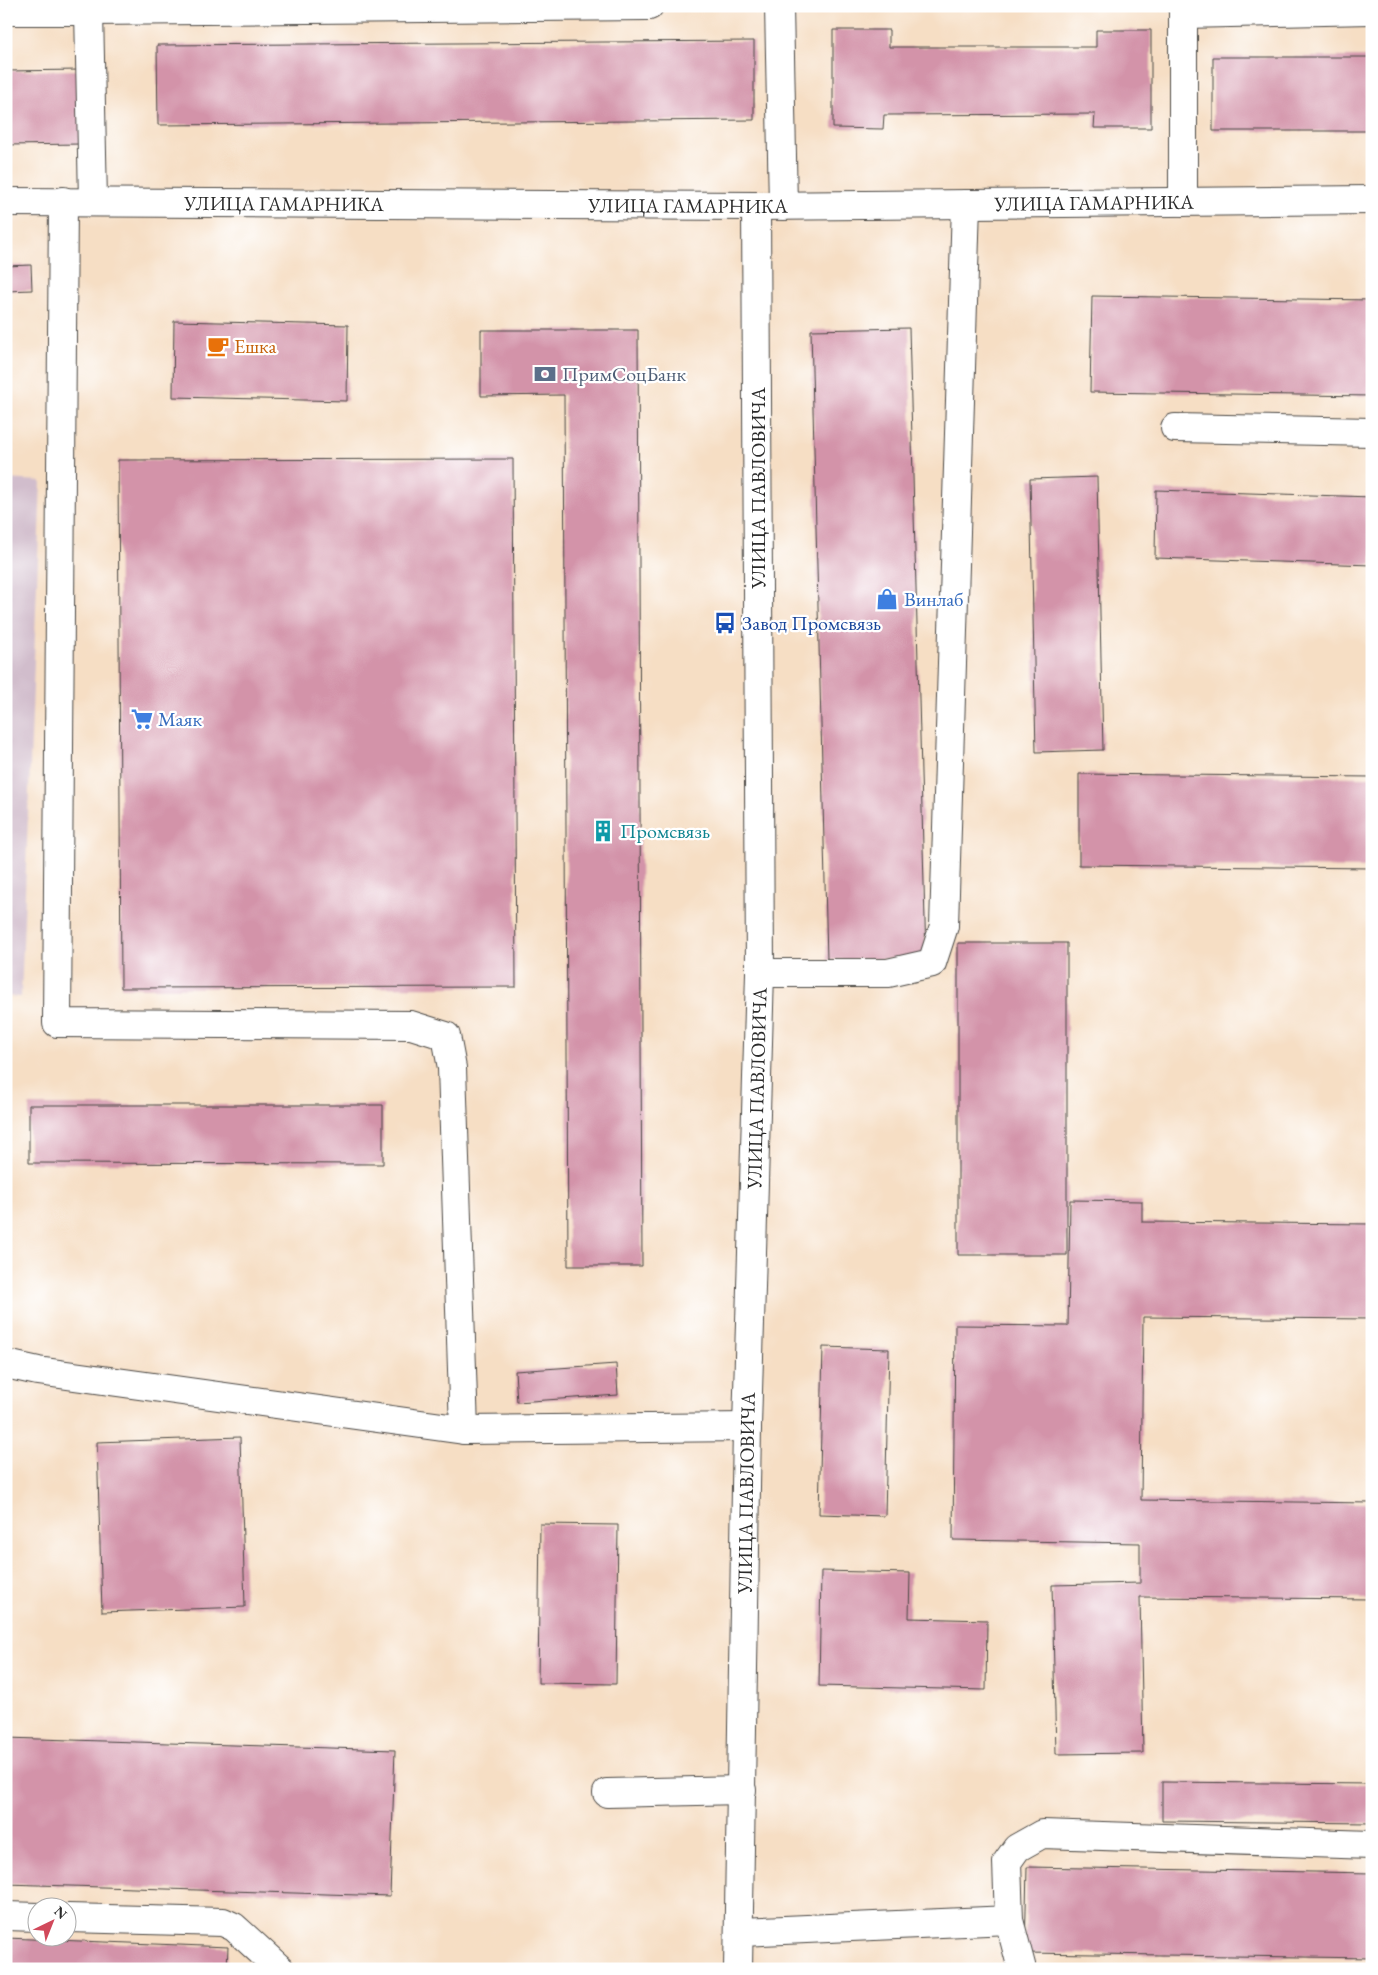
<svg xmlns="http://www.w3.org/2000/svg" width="1378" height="1975" viewBox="0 0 1378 1975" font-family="'EB Garamond',serif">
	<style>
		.industrial { fill: #d1bdcc }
		.building { fill: #d393a9 }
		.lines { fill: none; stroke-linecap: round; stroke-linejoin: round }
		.minor-casing { stroke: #494642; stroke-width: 30 }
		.minor { stroke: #fff; stroke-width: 28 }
		.labels { text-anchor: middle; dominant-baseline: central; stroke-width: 4.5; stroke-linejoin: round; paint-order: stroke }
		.street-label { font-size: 20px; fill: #2b2b2b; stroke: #fff }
		.food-label { font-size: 20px; fill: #c56008; stroke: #fff; text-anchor: start }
		.service-label { font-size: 20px; fill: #4e5e75; stroke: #fff; text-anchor: start }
		.shop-label { font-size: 20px; fill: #366cbe; stroke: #fff; text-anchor: start }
		.transit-label { font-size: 20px; fill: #164399; stroke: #fff; text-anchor: start }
		.culture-label { font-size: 20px; fill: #0d838f; stroke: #fff; text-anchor: start }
	</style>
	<rect width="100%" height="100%" fill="#fff"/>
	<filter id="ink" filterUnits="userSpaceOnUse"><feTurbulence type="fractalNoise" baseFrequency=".02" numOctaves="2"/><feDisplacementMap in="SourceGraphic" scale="10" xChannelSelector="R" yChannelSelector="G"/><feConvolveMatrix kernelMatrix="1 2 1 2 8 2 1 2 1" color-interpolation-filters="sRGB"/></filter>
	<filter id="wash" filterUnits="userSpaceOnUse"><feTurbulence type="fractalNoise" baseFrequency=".0096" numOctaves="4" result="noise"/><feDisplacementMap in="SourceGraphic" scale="20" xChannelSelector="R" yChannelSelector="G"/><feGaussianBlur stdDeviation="1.12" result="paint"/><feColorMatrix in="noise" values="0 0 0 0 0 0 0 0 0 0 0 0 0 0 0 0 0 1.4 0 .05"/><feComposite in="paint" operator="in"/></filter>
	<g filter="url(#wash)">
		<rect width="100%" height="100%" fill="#f6dec4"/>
		<path class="industrial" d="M 6,479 L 41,481 L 21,997 L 6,996 Z"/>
		<g id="blocks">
			<path class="building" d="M 833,30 L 889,30 L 889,47 L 1096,47 L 1096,30 L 1151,30 L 1151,128 L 1094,128 L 1095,114 L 884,115 L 883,129 L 833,128 Z
				M 754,41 L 754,120 L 158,125 L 157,45 Z
				M 1213,57 L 1372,57 L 1372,131 L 1213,131 Z
				M 80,70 L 81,144 L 6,145 L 6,71 Z
				M 31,265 L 32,290 L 6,291 L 6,266 Z
				M 1092,296 L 1372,300 L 1372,396 L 1090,392 Z
				M 174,321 L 348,325 L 347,401 L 173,397 Z
				M 909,328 L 926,958 L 827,960 L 811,330 Z
				M 481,330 L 638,330 L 642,1266 L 568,1266 L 564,395 L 481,396 Z
				M 513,459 L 516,987 L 121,988 L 118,460 Z
				M 1097,477 L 1103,750 L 1036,752 L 1030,479 Z
				M 1156,490 L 1372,497 L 1372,565 L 1155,558 Z
				M 1079,774 L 1372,777 L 1372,868 L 1079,865 Z
				M 958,943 L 1067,943 L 1067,1255 L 958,1255 Z
				M 29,1105 L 383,1105 L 383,1164 L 29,1163 Z
				M 1070,1200 L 1142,1201 L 1142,1222 L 1372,1224 L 1372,1319 L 1143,1317 L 1141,1500 L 1372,1503 L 1372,1599 L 1140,1597 L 1143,1753 L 1056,1754 L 1052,1585 L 1140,1583 L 1140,1543 L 953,1540 L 955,1325 L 1068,1326 Z
				M 823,1347 L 889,1349 L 885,1516 L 819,1514 Z
				M 616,1364 L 618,1395 L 517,1402 L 515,1371 Z
				M 240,1437 L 245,1607 L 102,1612 L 97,1442 Z
				M 540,1524 L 618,1525 L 616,1684 L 538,1683 Z
				M 821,1571 L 910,1573 L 909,1618 L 987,1620 L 986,1690 L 819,1686 Z
				M 6,1738 L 395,1750 L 390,1896 L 6,1884 Z
				M 1162,1782 L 1372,1784 L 1372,1823 L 1162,1821 Z
				M 1027,1867 L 1372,1873 L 1372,1958 L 1025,1953 Z
				M 6,1938 L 228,1947 L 227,1969 L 6,1969 Z"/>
		</g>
	</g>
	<g filter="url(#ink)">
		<use href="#blocks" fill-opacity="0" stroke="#494642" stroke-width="1"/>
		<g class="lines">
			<g class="minor-casing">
				<g id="minor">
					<path d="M 779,6 L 783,206"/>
					<path d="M 6,11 L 89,11 L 93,201"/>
					<path d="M 89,11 L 649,6"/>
					<path d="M 1183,14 L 1372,10"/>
					<path d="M 63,201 L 57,1023 L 411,1025 L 446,1036 L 452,1068 L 464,1430"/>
					<path id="s1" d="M 6,202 L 756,206 L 1372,200"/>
					<path d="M 1183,202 L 1183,6"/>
					<path d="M 1175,428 L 1372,432"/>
					<path d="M 760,973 L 888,973 L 932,963 L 944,926 L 966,204"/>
					<path d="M 6,1364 L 38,1371 L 464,1430 L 747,1427"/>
					<path d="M 607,1793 L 742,1790"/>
					<path d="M 6,1916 L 38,1917"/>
					<path d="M 68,1918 L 223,1922 L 234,1927 L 280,1969"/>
					<path d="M 1009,1920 L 1022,1969"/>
					<path d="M 740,1932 L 1009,1920 L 1007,1862 L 1017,1848 L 1042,1834 L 1372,1845"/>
					<path id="s2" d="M 738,1969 L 747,1427 L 760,973 L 756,206"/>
				</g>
			</g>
			<use href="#minor" class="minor"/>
		</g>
	</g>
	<defs>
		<g id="cafe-bare" transform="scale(1.725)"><path d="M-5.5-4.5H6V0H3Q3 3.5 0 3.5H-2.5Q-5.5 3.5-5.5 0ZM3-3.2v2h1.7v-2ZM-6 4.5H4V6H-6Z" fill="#e8710a" stroke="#fff" stroke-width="2.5" paint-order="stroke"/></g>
		<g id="bank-bare" transform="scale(1.725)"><path d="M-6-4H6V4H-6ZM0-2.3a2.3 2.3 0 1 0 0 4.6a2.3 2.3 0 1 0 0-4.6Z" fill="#5c6f8a" stroke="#fff" stroke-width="2.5" paint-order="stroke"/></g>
		<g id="shop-bare" transform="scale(1.725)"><path d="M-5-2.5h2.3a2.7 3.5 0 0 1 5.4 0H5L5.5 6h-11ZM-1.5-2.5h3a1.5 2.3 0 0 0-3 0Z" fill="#3f7fe0" stroke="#fff" stroke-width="2.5" paint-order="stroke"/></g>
		<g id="bus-bare" transform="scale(1.725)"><path d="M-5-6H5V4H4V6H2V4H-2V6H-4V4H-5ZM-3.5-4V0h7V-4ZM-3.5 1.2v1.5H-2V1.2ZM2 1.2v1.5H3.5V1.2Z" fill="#1a4fb4" stroke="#fff" stroke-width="2.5" paint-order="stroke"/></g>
		<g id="supermarket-bare" transform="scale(1.725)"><path d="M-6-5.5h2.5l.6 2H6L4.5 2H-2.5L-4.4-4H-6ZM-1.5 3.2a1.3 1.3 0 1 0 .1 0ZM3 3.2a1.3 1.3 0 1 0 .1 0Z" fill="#3f7fe0" stroke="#fff" stroke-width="2.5" paint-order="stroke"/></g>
		<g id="building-bare" transform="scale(1.725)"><path d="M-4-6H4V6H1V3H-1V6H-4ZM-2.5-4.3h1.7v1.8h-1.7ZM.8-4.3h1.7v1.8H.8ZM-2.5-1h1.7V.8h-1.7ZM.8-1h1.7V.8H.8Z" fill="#0f9aa8" stroke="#fff" stroke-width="2.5" paint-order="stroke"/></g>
	</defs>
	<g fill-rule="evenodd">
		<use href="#cafe-bare" x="218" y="346"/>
		<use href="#bank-bare" x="545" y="374"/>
		<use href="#shop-bare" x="887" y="599"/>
		<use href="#bus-bare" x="725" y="623"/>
		<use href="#supermarket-bare" x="142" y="719"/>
		<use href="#building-bare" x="603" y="831"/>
	</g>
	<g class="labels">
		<g class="street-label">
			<text stroke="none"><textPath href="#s1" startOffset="278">УЛИЦА ГАМАРНИКА</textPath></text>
			<text stroke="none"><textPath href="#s1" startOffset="1088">УЛИЦА ГАМАРНИКА</textPath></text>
			<text stroke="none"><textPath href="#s1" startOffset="682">УЛИЦА ГАМАРНИКА</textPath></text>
			<text transform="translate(758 488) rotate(-90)">УЛИЦА ПАВЛОВИЧА</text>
			<text stroke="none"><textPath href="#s2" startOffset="881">УЛИЦА ПАВЛОВИЧА</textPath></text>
			<text stroke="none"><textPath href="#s2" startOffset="476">УЛИЦА ПАВЛОВИЧА</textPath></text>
		</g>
		<g class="food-label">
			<text x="234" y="346">Ешка</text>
		</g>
		<g class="service-label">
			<text x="562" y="374">ПримСоцБанк</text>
		</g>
		<g class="shop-label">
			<text x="904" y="599">Винлаб</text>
			<text x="158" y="719">Маяк</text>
		</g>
		<g class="transit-label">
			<text x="742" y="623">Завод Промсвязь</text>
		</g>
		<g class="culture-label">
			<text x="620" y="831">Промсвязь</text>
		</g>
	</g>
	<rect width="1378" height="1975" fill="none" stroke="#fff" stroke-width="25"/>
	<g transform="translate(52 1922) rotate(43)"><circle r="24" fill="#ffffff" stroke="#aaaaaa"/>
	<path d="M0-4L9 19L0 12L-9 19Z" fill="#d1495b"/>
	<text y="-8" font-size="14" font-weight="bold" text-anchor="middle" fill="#2b2b2b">N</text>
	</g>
</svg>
